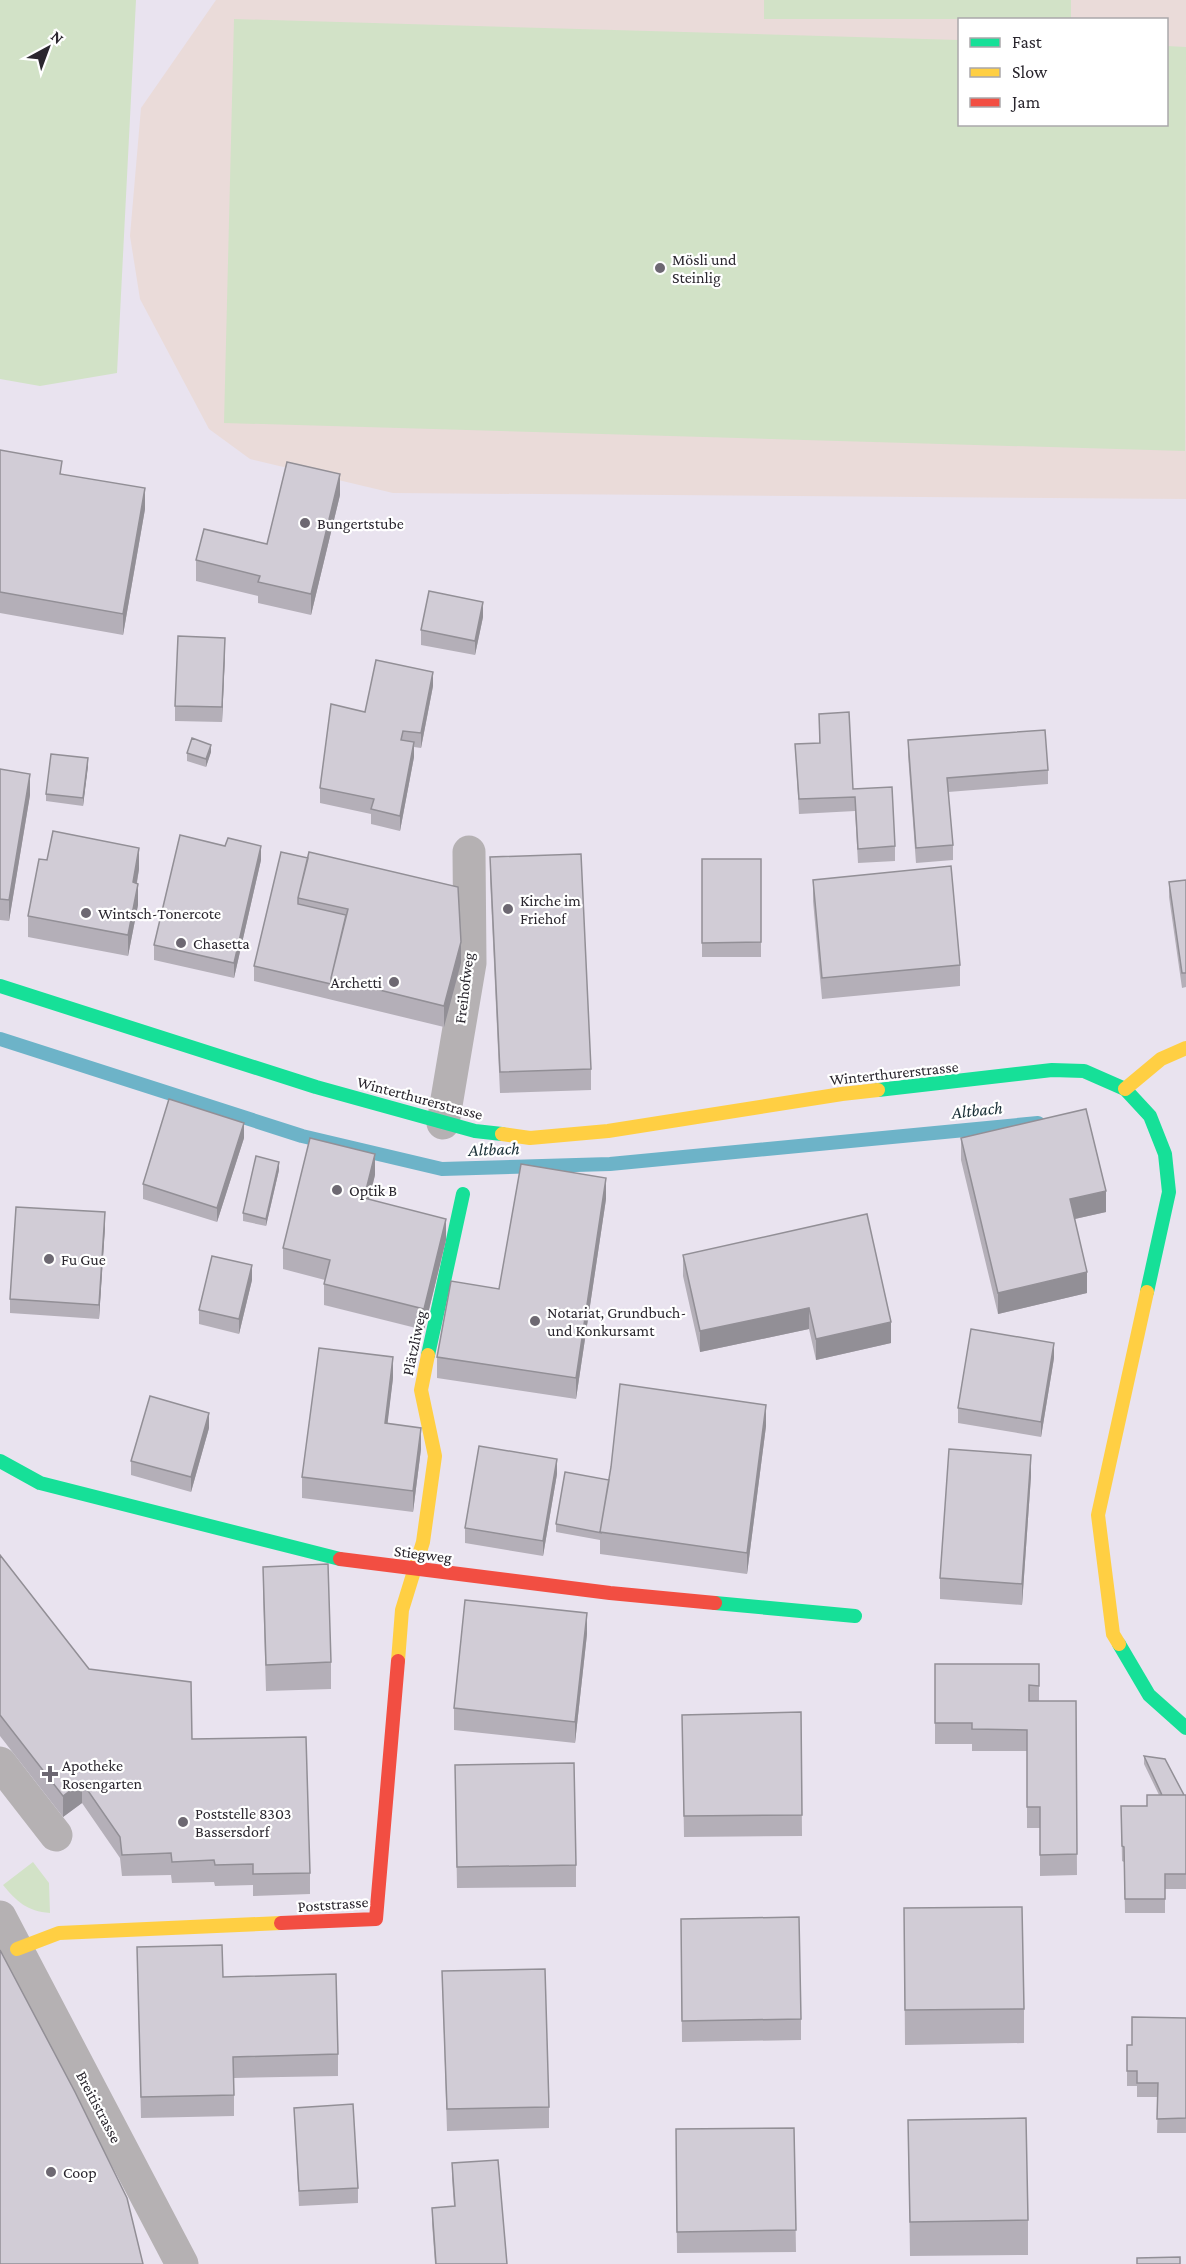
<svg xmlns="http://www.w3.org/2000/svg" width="1186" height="2264" viewBox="0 0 1186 2264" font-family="'Crimson Pro',serif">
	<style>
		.education { fill: #eadbd9; fill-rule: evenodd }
		.green { fill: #d2e2c7 }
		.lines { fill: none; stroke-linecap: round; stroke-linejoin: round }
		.stream { stroke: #6db3c8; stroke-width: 14 }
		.street { stroke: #b5b1b3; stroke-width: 33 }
		.fast { stroke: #16e098; stroke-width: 14 }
		.slow { stroke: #ffcf43; stroke-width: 14 }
		.jam { stroke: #f24e42; stroke-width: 14 }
		.wall { fill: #b4afb8 }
		.shaded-wall { fill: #928f96 }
		.building { fill: #d1ccd6; stroke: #928f96; stroke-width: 1.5 }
		.poi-dot { fill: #6d6872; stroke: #fff; stroke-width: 2 }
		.labels { text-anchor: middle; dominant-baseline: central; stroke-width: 4.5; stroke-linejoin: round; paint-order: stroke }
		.poi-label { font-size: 16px; fill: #2a262e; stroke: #fff; text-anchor: start }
		.street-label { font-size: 16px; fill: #2a262e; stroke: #fff }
		.water-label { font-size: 18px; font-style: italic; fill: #192f36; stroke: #fff }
	</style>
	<rect width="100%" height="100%" fill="#e9e3ef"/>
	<path class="education" d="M 216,0 L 1186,0 L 1186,499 L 393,493 L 250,459 L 209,429 L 140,299 L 130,236 L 141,108 ZM 960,20 L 1166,20 L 1166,124 L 960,124 Z"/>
	<path class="green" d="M 0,0 L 136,0 L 117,373 L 40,386 L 0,379 Z
		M 764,0 L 1071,0 L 1071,19 L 764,19 Z
		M 234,19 L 959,40 L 960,124 L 1166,124 L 1167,46 L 1186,47 L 1185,451 L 224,423 Z
		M 33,1862 L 49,1883 L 50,1913 C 27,1911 17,1902 3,1885 Z"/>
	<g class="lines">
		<path class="stream" d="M 0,1039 L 302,1136 L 442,1169 L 610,1164 L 1038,1123"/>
		<path class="street" d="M 443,1123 L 470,963 L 469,852
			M 0,1763 L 56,1835
			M 0,1917 L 182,2264"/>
		<path class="fast" d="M 0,986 L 316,1087 L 475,1131 L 502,1134
			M 878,1090 L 1052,1070 L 1084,1071 L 1125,1089 L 1150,1116 L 1165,1154 L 1169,1192 L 1147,1292
			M 428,1355 L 463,1194
			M 0,1461 L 40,1483 L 340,1559
			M 715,1603 L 855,1616
			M 1119,1644 L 1149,1695 L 1186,1728"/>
		<path class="slow" d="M 1125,1089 L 1161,1059 L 1186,1048
			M 502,1134 L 530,1138 L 608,1131 L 842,1094 L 878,1090
			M 1119,1644 L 1113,1634 L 1098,1515 L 1147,1292
			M 398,1661 L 402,1610 L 423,1542 L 435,1456 L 421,1390 L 428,1355
			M 17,1949 L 59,1933 L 281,1923"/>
		<path class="jam" d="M 340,1559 L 610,1593 L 715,1603
			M 281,1923 L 376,1919 L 398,1661"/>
	</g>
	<path class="wall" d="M 0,450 L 62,474 L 145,509 L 123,635 L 0,613 Z
		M 340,495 L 311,615 L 258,603 L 258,596 L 196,581 L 196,560 L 267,544 Z
		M 483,617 L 475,655 L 421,645 L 421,630 Z
		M 225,653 L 222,722 L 175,721 L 175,706 Z
		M 433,686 L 421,748 L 414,747 L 414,757 L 400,831 L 371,824 L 371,814 L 320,803 L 320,788 L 365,712 Z
		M 819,714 L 853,789 L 895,846 L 895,861 L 858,863 L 855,811 L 799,814 L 795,744 L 819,743 Z
		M 908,740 L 1048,770 L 1048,784 L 948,792 L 953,845 L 953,860 L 916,863 L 908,755 Z
		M 211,752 L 206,767 L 187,761 L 187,753 Z
		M 88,766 L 83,806 L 46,801 L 46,794 Z
		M 0,769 L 30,795 L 9,921 L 0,920 Z
		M 490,857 L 591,1069 L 591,1090 L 500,1093 L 490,878 Z
		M 308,858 L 461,963 L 444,1027 L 254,981 L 254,966 Z
		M 702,859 L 761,859 L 761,957 L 702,957 Z
		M 47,860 L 139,869 L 137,883 L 138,905 L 128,956 L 28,937 L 28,916 Z
		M 261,860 L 234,978 L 154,960 L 154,945 Z
		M 813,880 L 960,965 L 960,986 L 822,999 L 813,901 Z
		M 1186,880 L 1186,987 L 1182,988 L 1169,897 L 1169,882 Z
		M 244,1138 L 217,1222 L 143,1199 L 143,1184 Z
		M 961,1138 L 1106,1212 L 1075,1219 L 1087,1293 L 998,1314 L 961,1160 Z
		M 279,1170 L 266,1226 L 243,1221 L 243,1213 Z
		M 375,1175 L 369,1199 L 446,1240 L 424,1330 L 324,1305 L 324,1284 L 325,1280 L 283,1269 L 283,1248 Z
		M 606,1199 L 576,1399 L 437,1378 L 437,1357 L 499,1289 Z
		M 105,1227 L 99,1319 L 10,1313 L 10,1299 Z
		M 683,1255 L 891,1343 L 816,1360 L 809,1329 L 700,1352 L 683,1276 Z
		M 252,1280 L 239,1334 L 199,1324 L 199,1310 Z
		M 1054,1358 L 1041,1437 L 958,1423 L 958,1408 Z
		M 393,1378 L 387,1424 L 421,1449 L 413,1512 L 302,1498 L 302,1477 Z
		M 766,1426 L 747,1574 L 600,1554 L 600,1540 L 556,1532 L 556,1524 L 609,1480 Z
		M 209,1428 L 191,1492 L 131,1475 L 131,1461 Z
		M 557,1474 L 543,1556 L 465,1543 L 465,1528 Z
		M 1031,1476 L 1022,1605 L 940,1599 L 940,1578 Z
		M 0,1555 L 89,1669 L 192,1739 L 310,1873 L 310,1894 L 253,1896 L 253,1885 L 215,1886 L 214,1882 L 172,1883 L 171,1875 L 122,1876 L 120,1858 L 82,1803 L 63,1817 L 0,1736 Z
		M 263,1567 L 331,1662 L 331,1689 L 266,1691 L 263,1593 Z
		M 587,1634 L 575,1743 L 454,1730 L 454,1708 Z
		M 935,1664 L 1039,1664 L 1039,1701 L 1076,1701 L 1077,1875 L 1040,1876 L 1040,1828 L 1027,1828 L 1027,1751 L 972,1751 L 972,1744 L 935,1744 Z
		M 801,1712 L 802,1836 L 684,1837 L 682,1715 Z
		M 1144,1756 L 1184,1795 L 1186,1795 L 1186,1889 L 1165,1889 L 1165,1913 L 1125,1913 L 1124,1862 L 1122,1861 L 1121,1806 L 1147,1806 L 1159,1795 L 1144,1764 Z
		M 455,1765 L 576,1865 L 576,1887 L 457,1888 Z
		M 904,1908 L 1024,2009 L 1024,2043 L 905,2045 Z
		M 681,1919 L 801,2019 L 801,2040 L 682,2042 Z
		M 137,1947 L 223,1977 L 338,2054 L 338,2076 L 234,2078 L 234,2116 L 141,2118 Z
		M 442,1971 L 549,2107 L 549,2128 L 447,2131 Z
		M 1186,2018 L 1186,2133 L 1157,2133 L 1158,2097 L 1137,2097 L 1137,2086 L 1127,2086 L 1127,2045 L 1132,2045 Z
		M 294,2108 L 358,2188 L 358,2203 L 299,2206 Z
		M 908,2120 L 1028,2220 L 1028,2255 L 910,2256 Z
		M 794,2128 L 796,2252 L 677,2253 L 676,2129 Z
		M 452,2163 L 507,2264 L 435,2264 L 432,2223 L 432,2208 L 454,2206 L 452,2178 Z"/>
	<path class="shaded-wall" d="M 340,474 L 340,495 L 311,615 L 311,594 Z
		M 145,488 L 145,509 L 123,635 L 123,614 Z
		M 483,602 L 483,617 L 475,655 L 475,641 Z
		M 225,638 L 225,653 L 222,722 L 222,707 Z
		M 433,672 L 433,686 L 421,748 L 421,733 Z
		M 414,742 L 414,757 L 400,831 L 400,816 Z
		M 211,745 L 211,752 L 206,767 L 206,759 Z
		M 88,758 L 88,766 L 83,806 L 83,798 Z
		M 30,774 L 30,795 L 9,921 L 9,900 Z
		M 261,846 L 261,860 L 234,978 L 234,963 Z
		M 139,848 L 139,869 L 133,904 L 133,882 Z
		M 138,884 L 138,905 L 128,956 L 128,935 Z
		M 461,942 L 461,963 L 444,1027 L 444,1006 Z
		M 244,1123 L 244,1138 L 217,1222 L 217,1208 Z
		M 375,1154 L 375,1175 L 364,1219 L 364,1198 Z
		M 279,1162 L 279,1170 L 266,1226 L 266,1219 Z
		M 606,1178 L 606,1199 L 576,1399 L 576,1378 Z
		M 1106,1191 L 1106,1212 L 1070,1220 L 1070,1199 Z
		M 105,1212 L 105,1227 L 99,1319 L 99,1305 Z
		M 446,1219 L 446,1240 L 424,1330 L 424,1309 Z
		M 252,1265 L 252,1280 L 239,1334 L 239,1319 Z
		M 1087,1272 L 1087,1293 L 998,1314 L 998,1293 Z
		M 809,1308 L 809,1329 L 700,1352 L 700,1331 Z
		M 891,1322 L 891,1343 L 816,1360 L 816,1339 Z
		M 1054,1343 L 1054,1358 L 1041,1437 L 1041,1422 Z
		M 393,1357 L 393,1378 L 385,1445 L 385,1423 Z
		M 766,1405 L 766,1426 L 747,1574 L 747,1553 Z
		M 209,1413 L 209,1428 L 191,1492 L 191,1477 Z
		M 421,1428 L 421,1449 L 413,1512 L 413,1491 Z
		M 1031,1455 L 1031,1476 L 1022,1605 L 1022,1584 Z
		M 557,1459 L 557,1474 L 543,1556 L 543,1541 Z
		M 587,1613 L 587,1634 L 575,1743 L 575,1722 Z
		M 82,1782 L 82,1803 L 63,1817 L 63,1796 Z"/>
	<path class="building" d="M 0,450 L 62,461 L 60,474 L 145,488 L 123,614 L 0,592 Z
		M 287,462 L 340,474 L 311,594 L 258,582 L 260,576 L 196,560 L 204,529 L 267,544 Z
		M 429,591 L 483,602 L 475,641 L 421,630 Z
		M 178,636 L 225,638 L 222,707 L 175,706 Z
		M 376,660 L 433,672 L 421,733 L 403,731 L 401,740 L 414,742 L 400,816 L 371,809 L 374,799 L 320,788 L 331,704 L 365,712 Z
		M 849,712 L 853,789 L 892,787 L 895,846 L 858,849 L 855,797 L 799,799 L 795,744 L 820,743 L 819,714 Z
		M 1045,730 L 1048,770 L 947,778 L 953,845 L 916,848 L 908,740 Z
		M 192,738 L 211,745 L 206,759 L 187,753 Z
		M 51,754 L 88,758 L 83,798 L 46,794 Z
		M 0,769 L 30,774 L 9,900 L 0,899 Z
		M 53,831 L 139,848 L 133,882 L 138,884 L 128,935 L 28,916 L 39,859 L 47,860 Z
		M 180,835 L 225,846 L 228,838 L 261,846 L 234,963 L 154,945 Z
		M 281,852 L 308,858 L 298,898 L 298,904 L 346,915 L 331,978 L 331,984 L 254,966 Z
		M 309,852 L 458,887 L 461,942 L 444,1006 L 331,978 L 348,909 L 298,898 Z
		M 581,854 L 591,1069 L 500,1072 L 490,857 Z
		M 702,859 L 761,859 L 761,942 L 702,943 Z
		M 951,866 L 960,965 L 822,978 L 813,880 Z
		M 1186,880 L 1186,973 L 1182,973 L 1169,882 Z
		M 169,1099 L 244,1123 L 217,1208 L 143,1184 Z
		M 1086,1109 L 1106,1191 L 1070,1199 L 1087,1272 L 998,1293 L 961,1138 Z
		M 310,1138 L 375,1154 L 364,1198 L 446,1219 L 424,1309 L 324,1284 L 330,1260 L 283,1248 Z
		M 256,1156 L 279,1162 L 266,1219 L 243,1213 Z
		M 521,1164 L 606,1178 L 576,1378 L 437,1357 L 451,1281 L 499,1289 Z
		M 16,1207 L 105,1212 L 99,1305 L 10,1299 Z
		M 867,1214 L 891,1322 L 816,1339 L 809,1308 L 700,1331 L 683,1255 Z
		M 212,1256 L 252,1265 L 239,1319 L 199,1310 Z
		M 971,1329 L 1054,1343 L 1041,1422 L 958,1408 Z
		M 319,1348 L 393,1357 L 385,1423 L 421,1428 L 413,1491 L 302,1477 Z
		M 620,1384 L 766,1405 L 747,1553 L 600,1532 L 611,1467 Z
		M 150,1396 L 209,1413 L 191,1477 L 131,1461 Z
		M 479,1446 L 557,1459 L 543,1541 L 465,1528 Z
		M 949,1449 L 1031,1455 L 1022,1584 L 940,1578 Z
		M 565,1472 L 609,1480 L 600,1532 L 602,1533 L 556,1524 Z
		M 0,1555 L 89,1669 L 191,1682 L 192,1739 L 306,1737 L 310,1873 L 253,1874 L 253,1864 L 215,1865 L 214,1860 L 172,1862 L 171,1853 L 122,1855 L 120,1837 L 82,1782 L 63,1796 L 0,1715 Z
		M 328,1564 L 331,1662 L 266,1665 L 263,1567 Z
		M 465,1600 L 587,1613 L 575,1722 L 454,1708 Z
		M 935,1664 L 1039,1664 L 1039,1686 L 1029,1685 L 1029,1701 L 1076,1701 L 1077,1854 L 1040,1855 L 1040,1807 L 1027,1807 L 1027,1730 L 972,1729 L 972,1723 L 935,1723 Z
		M 801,1712 L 802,1815 L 684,1816 L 682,1715 Z
		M 1144,1756 L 1165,1759 L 1184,1795 L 1162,1795 Z
		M 574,1763 L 576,1865 L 457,1867 L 455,1765 Z
		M 1147,1795 L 1186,1795 L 1186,1874 L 1165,1874 L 1165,1899 L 1125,1899 L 1124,1847 L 1122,1846 L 1121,1806 L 1147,1806 Z
		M 1022,1907 L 1024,2009 L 905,2010 L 904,1908 Z
		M 799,1917 L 801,2019 L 682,2021 L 681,1919 Z
		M 222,1945 L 223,1977 L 336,1974 L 338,2054 L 233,2057 L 234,2095 L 141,2097 L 137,1947 Z
		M 0,1950 L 75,2092 L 127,2198 L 143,2264 L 0,2264 Z
		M 545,1969 L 549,2107 L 447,2109 L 442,1971 Z
		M 1132,2017 L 1186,2018 L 1186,2118 L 1157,2119 L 1158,2083 L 1137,2083 L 1137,2071 L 1127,2071 L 1127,2045 L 1132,2045 Z
		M 353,2104 L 358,2188 L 299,2191 L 294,2108 Z
		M 1026,2118 L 1028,2220 L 910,2222 L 908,2120 Z
		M 794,2128 L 796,2230 L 677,2232 L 676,2129 Z
		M 498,2160 L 507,2264 L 436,2264 L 432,2208 L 455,2206 L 452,2163 Z
		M 1180,2257 L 1180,2264 L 1137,2264 L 1137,2258 Z"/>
	<g class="poi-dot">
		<circle cx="660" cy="268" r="6"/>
		<circle cx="305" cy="523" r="6"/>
		<circle cx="508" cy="909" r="6"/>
		<circle cx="86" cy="913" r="6"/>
		<circle cx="181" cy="943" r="6"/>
		<circle cx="394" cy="982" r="6"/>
		<circle cx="337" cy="1190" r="6"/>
		<circle cx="49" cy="1259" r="6"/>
		<circle cx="535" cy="1321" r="6"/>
		<path d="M47 1765h6v6h6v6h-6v6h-6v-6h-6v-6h6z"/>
		<circle cx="183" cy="1822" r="6"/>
		<circle cx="51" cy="2172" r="6"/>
	</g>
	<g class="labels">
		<g class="poi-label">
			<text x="672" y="259">Mösli und<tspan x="672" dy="18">Steinlig</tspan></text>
			<text x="317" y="523">Bungertstube</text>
			<text x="520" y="900">Kirche im<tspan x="520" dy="18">Friehof</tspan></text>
			<text x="98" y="913">Wintsch-Tonercote</text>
			<text x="193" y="943">Chasetta</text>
			<text x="382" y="982" text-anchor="end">Archetti</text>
			<text x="349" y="1190">Optik B</text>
			<text x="61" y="1259">Fu Gue</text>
			<text x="547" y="1312">Notariat, Grundbuch-<tspan x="547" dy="18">und Konkursamt</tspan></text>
			<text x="62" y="1765">Apotheke<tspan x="62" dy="18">Rosengarten</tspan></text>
			<text x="195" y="1813">Poststelle 8303<tspan x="195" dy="18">Bassersdorf</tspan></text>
			<text x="63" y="2172">Coop</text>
		</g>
		<g class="street-label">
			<text transform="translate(464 988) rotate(-83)">Freihofweg</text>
			<text transform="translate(894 1073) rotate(-6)">Winterthurerstrasse</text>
			<text transform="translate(420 1098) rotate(15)">Winterthurerstrasse</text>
			<text transform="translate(414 1343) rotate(-78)">Plätzliweg</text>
			<text transform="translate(423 1554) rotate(7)">Stiegweg</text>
			<text transform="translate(333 1904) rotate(-4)">Poststrasse</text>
			<text transform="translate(99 2107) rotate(62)">Breitistrasse</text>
		</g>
		<g class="water-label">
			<text transform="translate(977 1110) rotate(-6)">Altbach</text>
			<text transform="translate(494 1149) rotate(-2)">Altbach</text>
		</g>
	</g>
	<rect x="958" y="18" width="210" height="108" fill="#ffffff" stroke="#aaa8ab" stroke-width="1.5"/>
	<rect x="970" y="38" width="30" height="9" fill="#16e098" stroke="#aaa8ab" stroke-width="1.5"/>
	<text x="1012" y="48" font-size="18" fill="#2a262e">Fast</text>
	<rect x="970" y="68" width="30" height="9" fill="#ffcf43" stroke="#aaa8ab" stroke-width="1.5"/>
	<text x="1012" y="78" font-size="18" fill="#2a262e">Slow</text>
	<rect x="970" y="98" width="30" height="9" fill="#f24e42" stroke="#aaa8ab" stroke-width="1.5"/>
	<text x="1012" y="108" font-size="18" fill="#2a262e">Jam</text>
	<g transform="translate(48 48) rotate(41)" stroke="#ffffff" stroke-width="4.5" paint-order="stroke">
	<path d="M0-4.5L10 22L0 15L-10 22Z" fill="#2a262e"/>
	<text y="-9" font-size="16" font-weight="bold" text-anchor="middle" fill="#2a262e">N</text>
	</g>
</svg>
